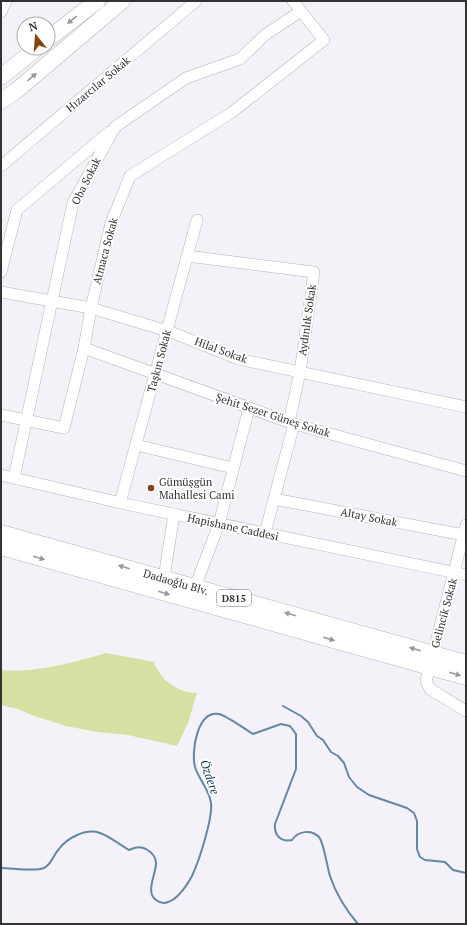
<svg xmlns="http://www.w3.org/2000/svg" width="467" height="925" viewBox="0 0 467 925" font-family="'PT Serif',serif">
	<style>
		.green { fill: #d8dfa2 }
		.lines { fill: none; stroke-linecap: round; stroke-linejoin: round }
		.stream { stroke: #6288a5; stroke-width: 2 }
		.minor-casing { stroke: #b5b2b9; stroke-width: 12 }
		.highway-casing { stroke: #b5b2b9; stroke-width: 17 }
		.minor { stroke: #fff; stroke-width: 11 }
		.highway { stroke: #fff; stroke-width: 16 }
		.oneway { fill: #99989a }
		.poi-dot { fill: #854312; stroke: #fff; stroke-width: 1.5 }
		.labels { text-anchor: middle; dominant-baseline: central; stroke-width: 4; stroke-linejoin: round; paint-order: stroke }
		.shield { fill: #fff; stroke: #707071; stroke-width: 1 }
		.shield-label { font-size: 10px; font-weight: bold; fill: #333234 }
		.street-label { font-size: 11px; fill: #333234; stroke: #fff }
		.poi-label { font-size: 11px; fill: #333234; stroke: #fff; text-anchor: start }
		.water-label { font-size: 12px; font-style: italic; fill: #113c58; stroke: #fff }
	</style>
	<rect width="100%" height="100%" fill="#f5f1f9"/>
	<path class="green" d="M 106,653 L 154,662 C 161,681 177,692 197,693 L 188,723 L 177,746 L 128,735 L 97,732 L 66,726 L 34,716 L 18,709 L 1,705 L 1,670 C 31,674 76,662 106,653 Z"/>
	<g class="lines">
		<path class="stream" d="M 283,706 L 301,716 L 308,722 L 317,736 L 323,740 L 331,752 L 338,756 L 344,763 L 349,777 L 357,787 L 369,795 L 407,808 L 414,813 L 417,821 L 417,849 L 420,857 L 425,860 L 445,862 L 453,870 L 466,873
			M 1,868 C 12,868 34,872 44,868 C 52,864 53,855 59,849 C 67,838 86,828 100,833 C 109,836 120,845 129,850 C 135,847 140,846 146,849 C 151,852 156,857 156,863 C 156,875 145,892 156,900 C 160,903 164,904 168,902 C 178,899 187,885 192,876 C 199,861 213,818 211,803 C 209,789 199,780 195,767 C 191,752 197,710 219,714 C 227,716 245,729 253,734 L 281,724 L 290,726 L 296,734 L 296,769 L 275,824 C 274,836 281,842 292,840 C 298,831 311,829 319,837 C 324,843 327,867 330,876 C 336,894 346,910 358,924"/>
		<g class="minor-casing">
			<path id="minor" d="M 1,12 L 6,1
				M 1,166 L 196,1
				M 187,256 L 314,272 L 300,372 L 289,422
				M 1,272 L 17,210 L 109,132
				M 1,292 L 91,308 L 171,332 L 238,359 L 466,407
				M 84,348 L 294,424 L 466,471
				M 1,415 L 64,428 L 84,348 L 91,308 L 111,223 L 130,176 L 231,113 L 324,40 L 293,1
				M 136,445 L 233,468
				M 1,475 L 130,505 L 466,575
				M 14,478 L 73,203 L 115,127 L 186,78 L 240,59 L 265,35 L 301,11
				M 274,499 L 464,535
				M 120,503 L 197,220
				M 265,533 L 294,424
				M 164,578 L 174,514
				M 195,587 L 219,524 L 249,408
				M 433,654 L 466,525
				M 430,667 L 426,681 L 430,689 L 466,711"/>
		</g>
		<g class="highway-casing">
			<path id="highway" d="M 48,39 L 97,1
				M 1,77 L 37,48
				M 1,101 L 16,91 L 122,1
				M 1,533 L 466,663
				M 1,547 L 466,677"/>
		</g>
		<use href="#minor" class="minor"/>
		<use href="#highway" class="highway"/>
	</g>
	<defs><path id="oneway-solid" d="M-6-.8H1V-3.2L6.5 0L1 3.2V.8H-6Z"/></defs>
	<g class="oneway">
		<use href="#oneway-solid" transform="translate(72 20) rotate(141)"/>
		<use href="#oneway-solid" transform="translate(32 77) rotate(-40)"/>
		<use href="#oneway-solid" transform="translate(39 558) rotate(16)"/>
		<use href="#oneway-solid" transform="translate(124 567) rotate(-164)"/>
		<use href="#oneway-solid" transform="translate(164 593) rotate(16)"/>
		<use href="#oneway-solid" transform="translate(290 614) rotate(-164)"/>
		<use href="#oneway-solid" transform="translate(329 639) rotate(16)"/>
		<use href="#oneway-solid" transform="translate(415 649) rotate(-164)"/>
		<use href="#oneway-solid" transform="translate(455 674) rotate(16)"/>
	</g>
	<circle class="poi-dot" cx="151" cy="488" r="4"/>
	<g class="labels">
		<rect class="shield" x="217" y="590" width="34" height="16" rx="3"/>
		<g class="shield-label">
			<text x="234" y="598">D815</text>
		</g>
		<g class="street-label">
			<text transform="translate(98 84) rotate(-40)">Hızarcılar Sokak</text>
			<text transform="translate(86 181) rotate(-63)">Oba Sokak</text>
			<text transform="translate(105 251) rotate(-75)">Atmaca Sokak</text>
			<text transform="translate(307 320) rotate(-82)">Aydınlık Sokak</text>
			<text transform="translate(221 350) rotate(20)">Hilal Sokak</text>
			<text transform="translate(159 361) rotate(-75)">Taşkın Sokak</text>
			<text transform="translate(273 415) rotate(18)">Şehit Sezer Güneş Sokak</text>
			<text transform="translate(369 517) rotate(11)">Altay Sokak</text>
			<text transform="translate(233 527) rotate(12)">Hapishane Caddesi</text>
			<text transform="translate(176 582) rotate(16)">Dadaoğlu Blv.</text>
			<text transform="translate(444 613) rotate(-75)">Gelincik Sokak</text>
		</g>
		<g class="poi-label">
			<text x="159" y="482">Gümüşgün<tspan x="159" dy="13">Mahallesi Cami</tspan></text>
		</g>
		<g class="water-label">
			<text transform="translate(210 777) rotate(71)">Özdere</text>
		</g>
	</g>
	<rect width="467" height="925" fill="none" stroke="#333234" stroke-width="4"/>
	<g transform="translate(36 36) rotate(343)"><circle r="19" fill="#ffffff" stroke="#adadae"/>
	<path d="M0-3L7 15L0 10L-7 15Z" fill="#854312"/>
	<text y="-6" font-size="11" font-weight="bold" text-anchor="middle" fill="#333234">N</text>
	</g>
</svg>
